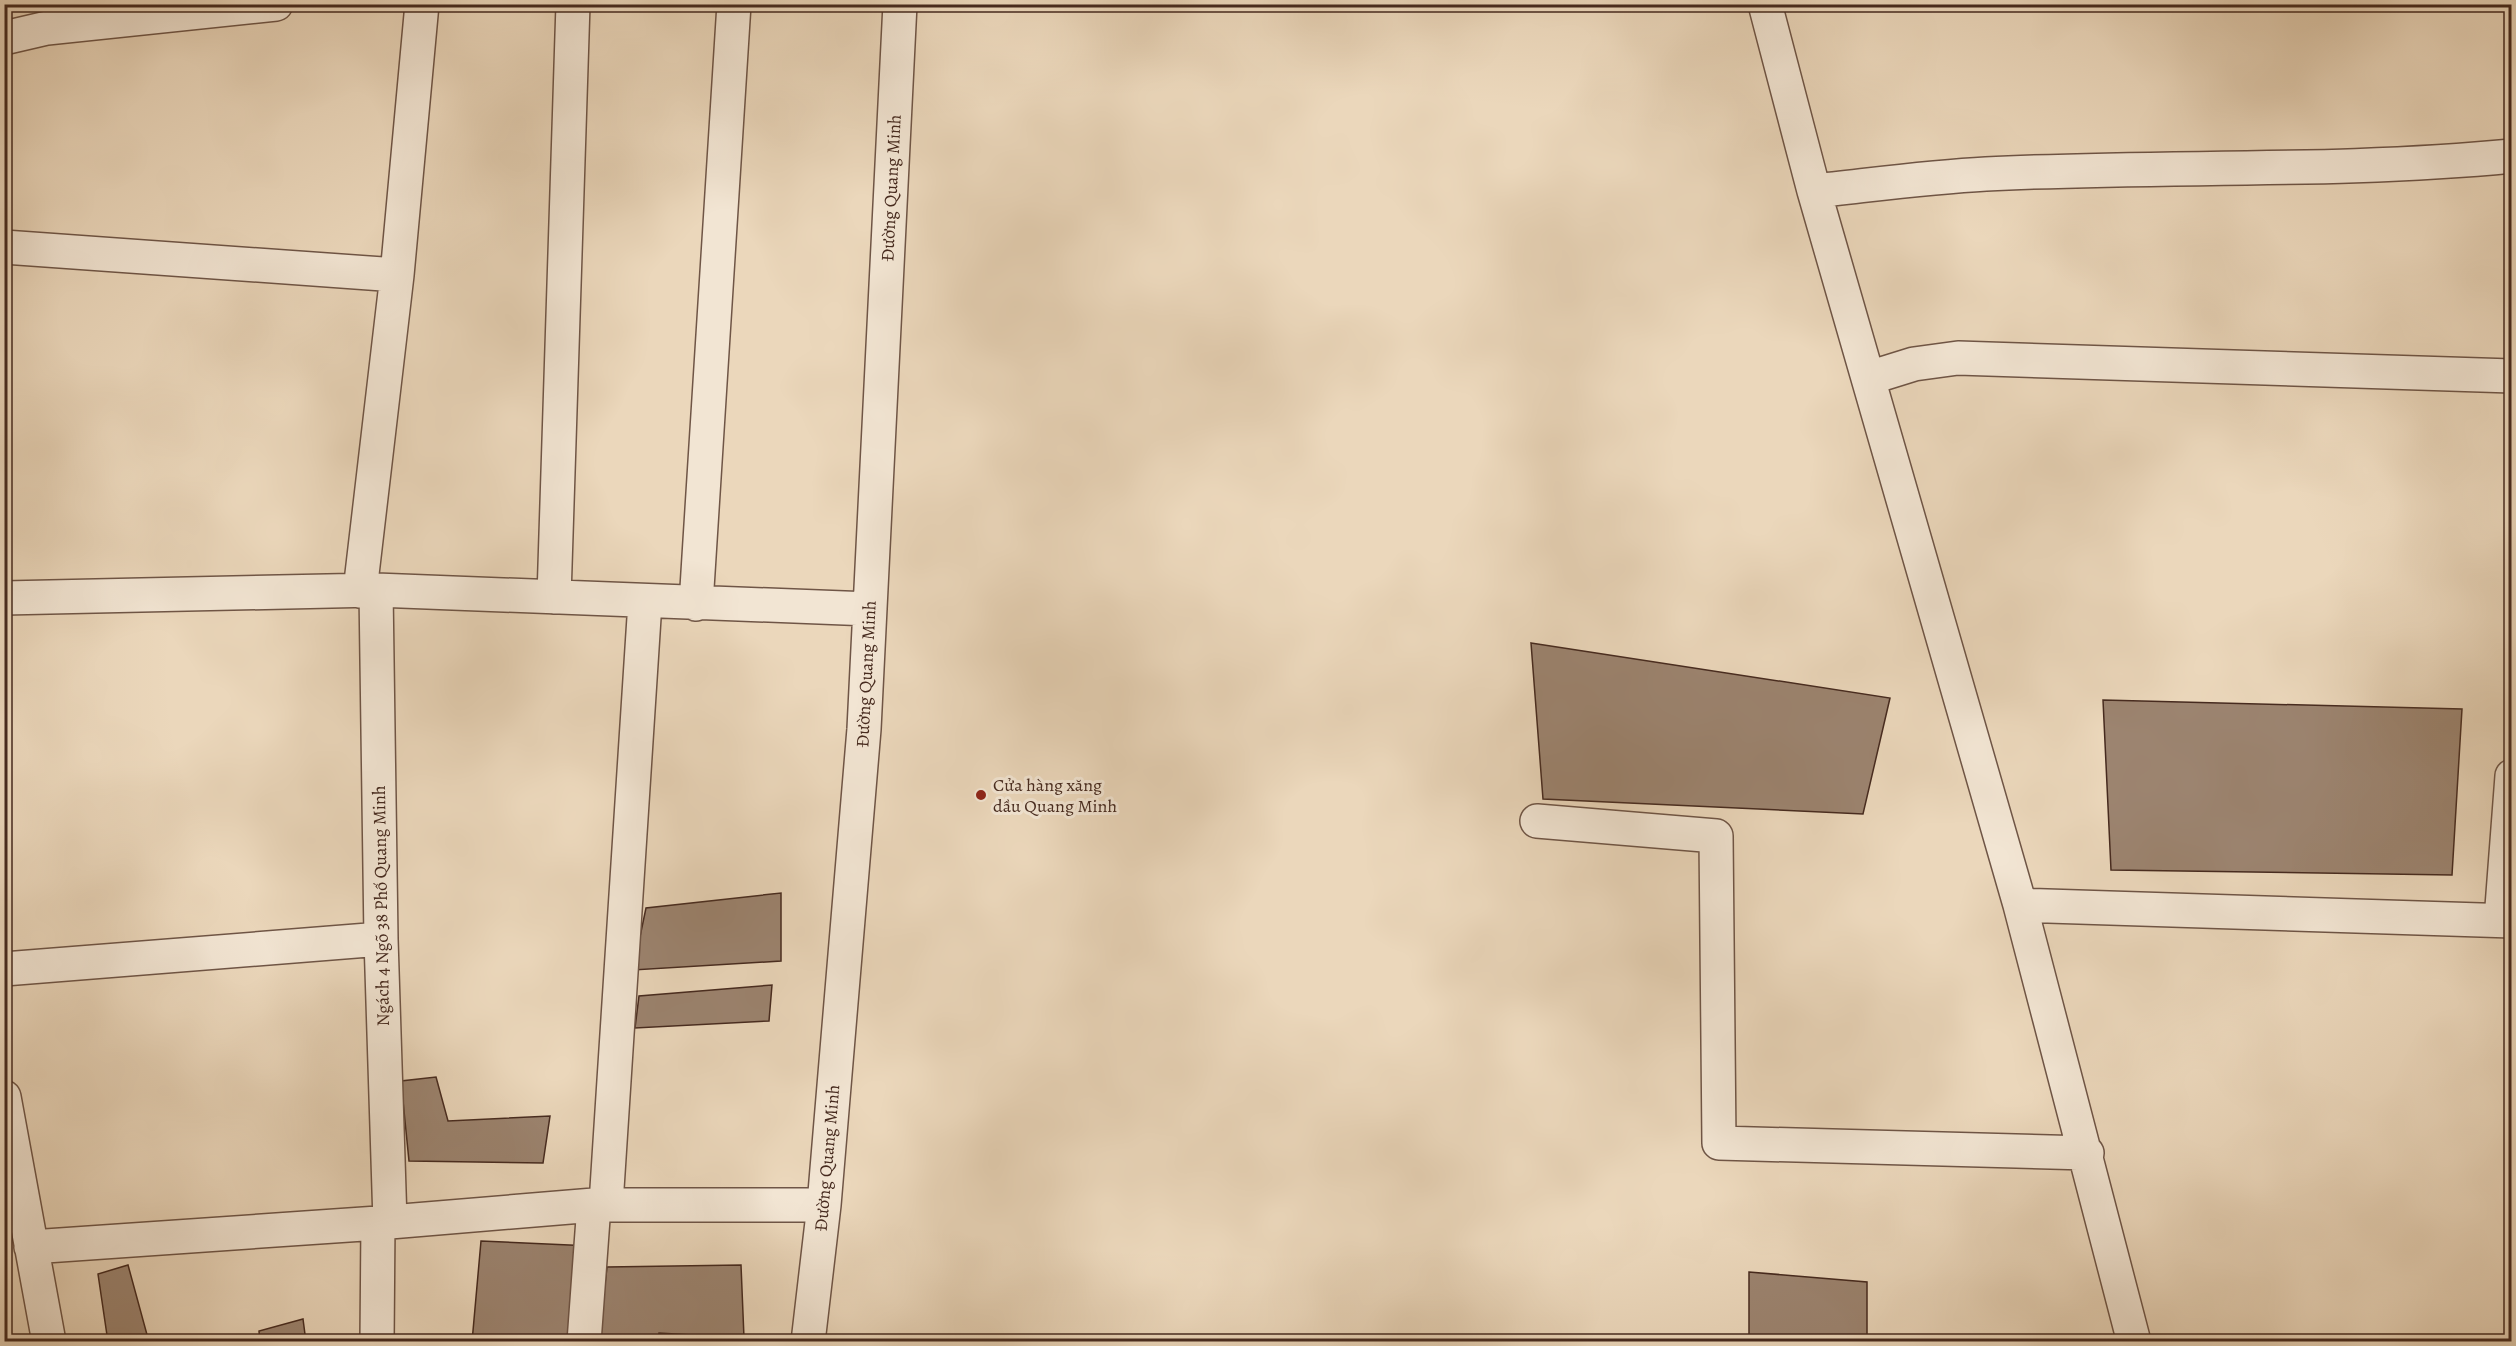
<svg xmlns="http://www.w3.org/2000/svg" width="2516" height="1346" viewBox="0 0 2516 1346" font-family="Alegreya,serif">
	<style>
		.building { fill: #9c8470; stroke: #462a1f; stroke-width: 1.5 }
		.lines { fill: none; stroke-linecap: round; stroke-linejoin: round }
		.minor-casing { stroke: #6f5546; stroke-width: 36 }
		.minor { stroke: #f2e5d3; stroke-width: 33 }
		.poi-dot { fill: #8f2418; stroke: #f2e5d3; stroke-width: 2 }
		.labels { text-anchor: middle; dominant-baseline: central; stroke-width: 6; stroke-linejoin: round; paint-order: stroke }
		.street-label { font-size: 18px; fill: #462a1f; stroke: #f2e5d3 }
		.poi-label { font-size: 18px; fill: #462a1f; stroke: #f2e5d3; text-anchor: start }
	</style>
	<rect width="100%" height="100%" fill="#ebd7bb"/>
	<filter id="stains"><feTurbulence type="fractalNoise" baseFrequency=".00333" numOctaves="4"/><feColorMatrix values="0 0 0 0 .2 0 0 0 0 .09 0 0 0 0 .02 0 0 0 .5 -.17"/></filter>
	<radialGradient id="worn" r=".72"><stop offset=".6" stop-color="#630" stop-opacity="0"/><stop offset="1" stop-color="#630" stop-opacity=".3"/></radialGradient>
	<path class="building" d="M 1531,643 L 1890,698 L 1863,814 L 1543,799 Z
		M 2103,700 L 2462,709 L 2452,875 L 2111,870 Z
		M 781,893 L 781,961 L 633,970 L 646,908 Z
		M 772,985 L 769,1021 L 635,1028 L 639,996 Z
		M 436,1077 L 448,1121 L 550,1116 L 543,1163 L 409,1161 L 401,1081 Z
		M 481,1241 L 591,1246 L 584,1342 L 472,1342 Z
		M 128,1265 L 149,1342 L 108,1342 L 98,1274 Z
		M 741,1265 L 744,1338 L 659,1333 L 657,1342 L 598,1342 L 607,1267 Z
		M 1749,1272 L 1867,1282 L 1867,1342 L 1749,1342 Z
		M 303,1319 L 306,1342 L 260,1342 L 259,1331 Z"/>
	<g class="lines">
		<g class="minor-casing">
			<path id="minor" d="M 1765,4 L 1814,191 L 2020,905 L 2134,1342
				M 4,38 L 47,28 L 276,4
				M 1814,191 C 1871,185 1929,177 1986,174 C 2161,165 2337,173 2512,156
				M 4,247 L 397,275
				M 1869,378 L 1914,364 L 1958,358 L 2512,376
				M 376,590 L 381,939 L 390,1222
				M 360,591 L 397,275 L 422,4
				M 554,597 L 573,4
				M 4,598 L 376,590 L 870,609
				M 696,604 L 734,4
				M 1537,821 L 1716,836 L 1719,1143 L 2087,1153
				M 2020,905 L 2512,921
				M 2501,920 L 2512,776
				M 4,969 L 381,939
				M 4,1097 L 49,1342
				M 606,1204 L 645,602
				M 31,1247 L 378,1223 L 594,1205 L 824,1205
				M 377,1342 L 378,1223
				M 584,1342 L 594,1205
				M 808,1342 L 824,1205 L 864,729 L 900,4"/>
		</g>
		<use href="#minor" class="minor"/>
	</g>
	<circle class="poi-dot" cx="981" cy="795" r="6"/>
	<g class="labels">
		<g class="street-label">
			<text transform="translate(891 188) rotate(-87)">Đường Quang Minh</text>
			<text transform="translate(866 674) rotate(-87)">Đường Quang Minh</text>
			<text transform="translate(381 906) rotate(-91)">Ngách 4 Ngõ 38 Phố Quang Minh</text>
			<text transform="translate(827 1158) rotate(-85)">Đường Quang Minh</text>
		</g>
		<g class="poi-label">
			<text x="993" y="785">Cửa hàng xăng<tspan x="993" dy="21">dầu Quang Minh</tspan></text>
		</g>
	</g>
	<rect width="2516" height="1346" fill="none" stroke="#ebd7bb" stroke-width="24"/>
	<rect x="6" y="6" width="2504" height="1334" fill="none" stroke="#462a1f" stroke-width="3"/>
	<rect x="12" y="12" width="2492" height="1322" fill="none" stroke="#462a1f" stroke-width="1.5"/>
	<rect width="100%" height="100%" filter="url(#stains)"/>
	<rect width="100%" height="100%" fill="url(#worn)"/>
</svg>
